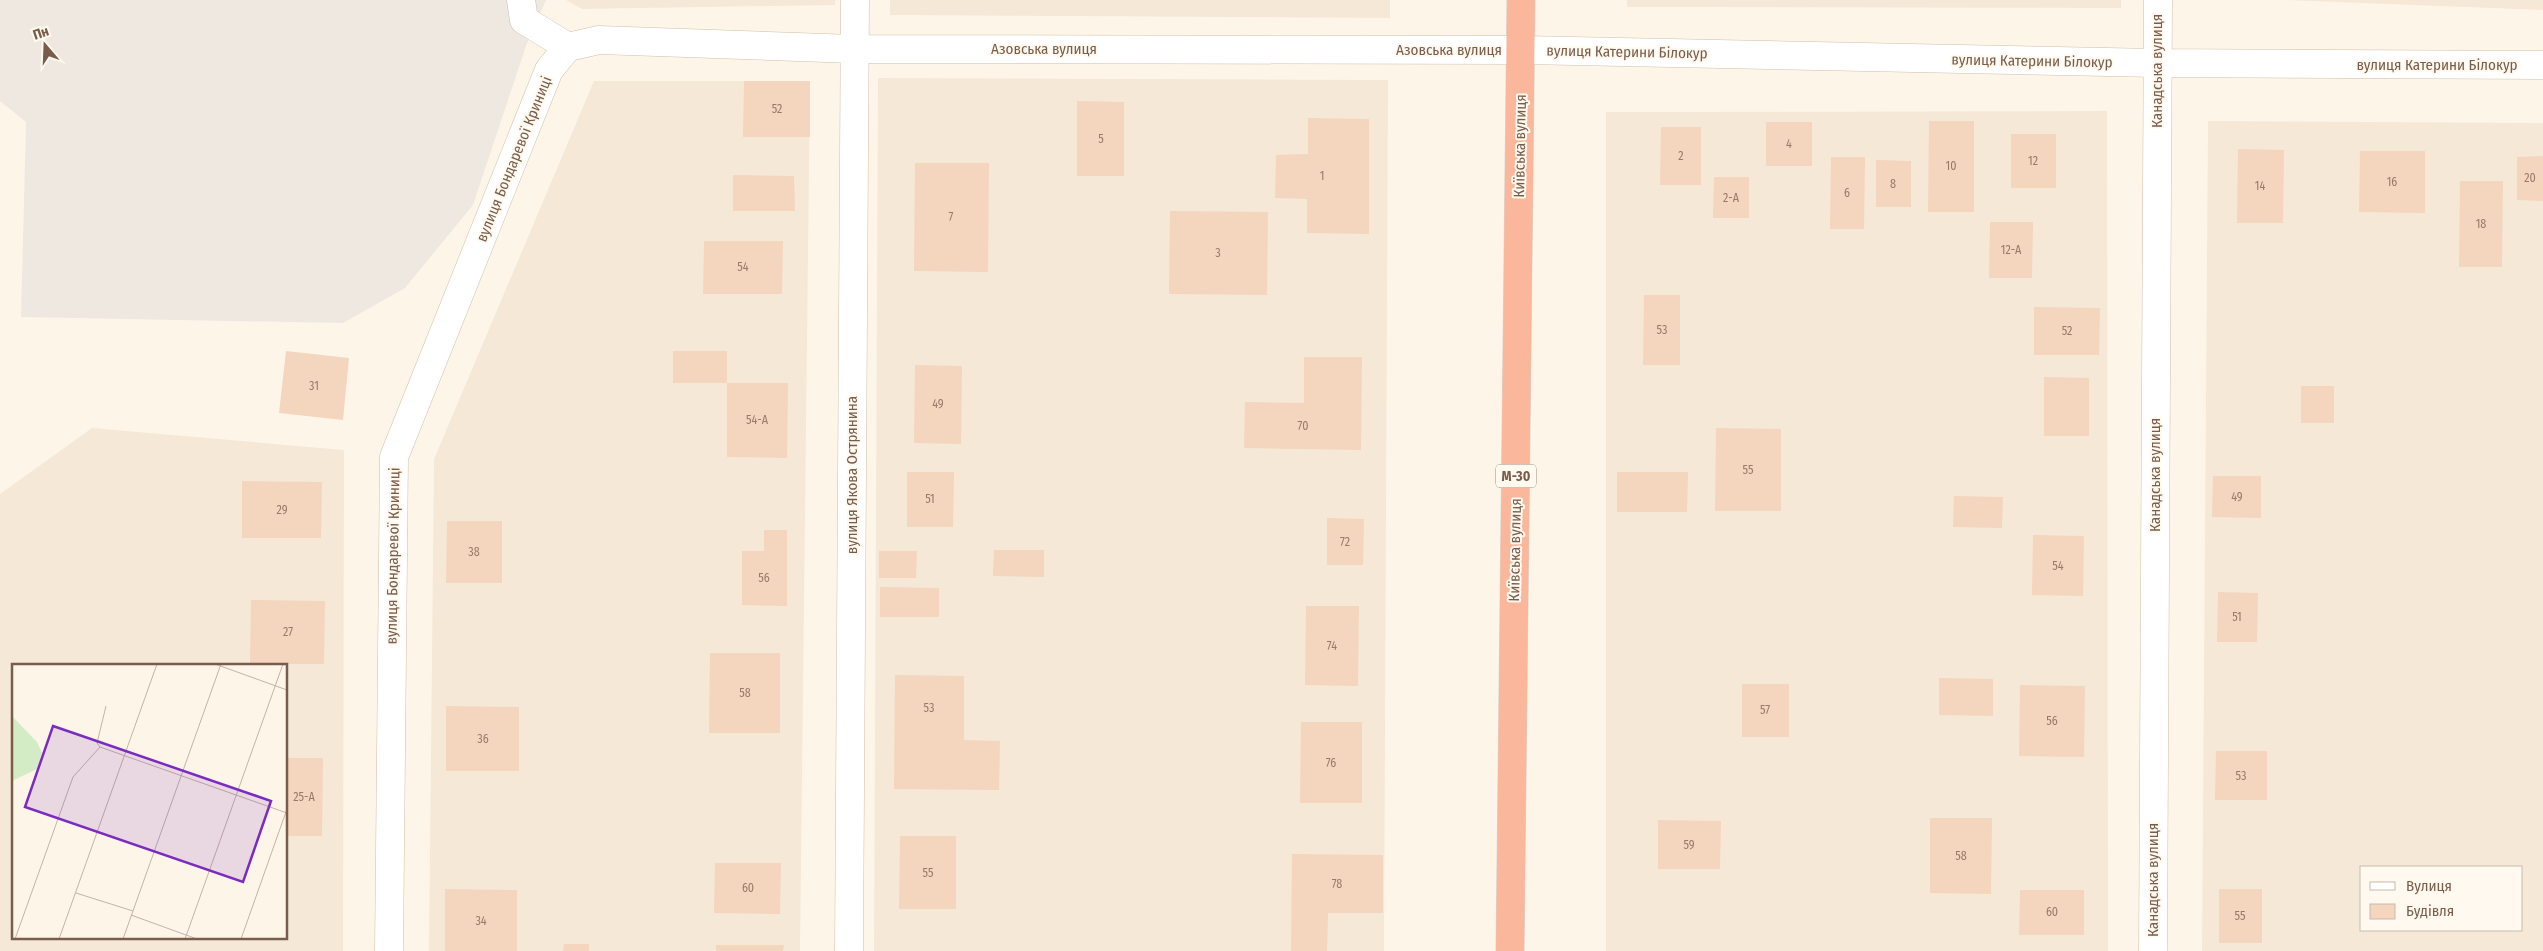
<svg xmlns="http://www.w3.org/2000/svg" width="2543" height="951" viewBox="0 0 2543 951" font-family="'Fira Sans Condensed',sans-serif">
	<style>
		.residential { fill: #f6e8d6; fill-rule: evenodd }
		.industrial { fill: #eee8e1 }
		.building { fill: #f4d5be }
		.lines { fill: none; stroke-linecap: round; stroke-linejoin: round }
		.minor-casing { stroke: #d0beac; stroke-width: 29 }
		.highway-casing { stroke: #dcd5d0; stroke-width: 29 }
		.minor { stroke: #fff; stroke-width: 28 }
		.highway { stroke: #fab79c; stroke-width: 28 }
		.labels { text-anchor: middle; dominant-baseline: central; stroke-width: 4; stroke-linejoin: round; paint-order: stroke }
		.number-label { font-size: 12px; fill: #987a67 }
		.shield { fill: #fff9ef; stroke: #a18b7c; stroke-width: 1 }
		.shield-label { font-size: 14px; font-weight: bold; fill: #795c4a }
		.street-label { font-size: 15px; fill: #795c4a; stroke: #fff9ef }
		.inset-road { fill: none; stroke: #c4b3a4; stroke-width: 1 }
		.view { fill: #7b2cbf; fill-opacity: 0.15; stroke: #7b2cbf; stroke-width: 2.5 }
		.inset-edge { fill: none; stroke: #795c4a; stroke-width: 2.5 }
	</style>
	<rect width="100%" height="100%" fill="#fdf6e8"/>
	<path class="residential" d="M 566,0 L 835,0 L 835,5 L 582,9 Z
		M 890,0 L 1390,0 L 1390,18 L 890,15 Z
		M 1627,0 L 2121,0 L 2121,8 L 1627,7 Z
		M 2286,0 L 2543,0 L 2543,10 Z
		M 878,78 L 1388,80 L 1384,951 L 874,951 Z
		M 594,81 L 810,81 L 800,951 L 429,951 L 434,459 Z
		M 2107,111 L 2108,951 L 1606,951 L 1606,112 Z
		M 2208,121 L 2543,123 L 2543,951 L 2202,951 ZM 2362,867 L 2522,867 L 2522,930 L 2362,930 Z
		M 92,428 L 344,450 L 343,951 L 0,951 L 0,494 ZM 14,665 L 286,665 L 286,937 L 14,937 Z"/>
	<path class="industrial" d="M 0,0 L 546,0 L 526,46 L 473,205 L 405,288 L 343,323 L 21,317 L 26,122 L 0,101 Z"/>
	<path class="building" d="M 744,81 L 810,81 L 810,137 L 743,137 Z
		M 1077,101 L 1124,102 L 1124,176 L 1077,176 Z
		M 1308,118 L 1369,119 L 1369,234 L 1307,233 L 1307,199 L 1275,198 L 1276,155 L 1308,154 Z
		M 1929,121 L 1974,121 L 1974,212 L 1928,212 Z
		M 1766,122 L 1812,122 L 1812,166 L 1766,166 Z
		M 1661,127 L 1701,127 L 1701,185 L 1660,185 Z
		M 2011,134 L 2056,134 L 2056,188 L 2011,188 Z
		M 2238,149 L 2284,150 L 2283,223 L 2237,223 Z
		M 2360,151 L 2425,151 L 2425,213 L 2359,212 Z
		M 2543,156 L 2543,201 L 2517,200 L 2517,157 Z
		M 1831,157 L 1865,157 L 1864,229 L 1830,229 Z
		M 1876,160 L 1911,161 L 1911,207 L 1876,207 Z
		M 915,163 L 989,163 L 988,272 L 914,271 Z
		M 733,175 L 794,176 L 795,211 L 733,211 Z
		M 1714,177 L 1749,177 L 1749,218 L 1713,218 Z
		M 2460,181 L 2503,181 L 2502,267 L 2459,267 Z
		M 1170,211 L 1268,212 L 1267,295 L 1169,294 Z
		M 1990,222 L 2033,222 L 2032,278 L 1989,278 Z
		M 704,241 L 783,241 L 782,294 L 703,294 Z
		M 1644,295 L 1680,295 L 1680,365 L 1643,365 Z
		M 2034,307 L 2100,308 L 2099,355 L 2034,355 Z
		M 286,351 L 349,358 L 343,420 L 279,413 Z
		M 673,351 L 727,351 L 727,383 L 673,383 Z
		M 1304,357 L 1362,357 L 1361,450 L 1244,448 L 1245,402 L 1304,403 Z
		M 915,365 L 962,366 L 961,444 L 914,443 Z
		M 2044,377 L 2089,378 L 2089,436 L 2044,436 Z
		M 727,383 L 788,383 L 787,458 L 727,457 Z
		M 2301,386 L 2334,386 L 2334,423 L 2301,423 Z
		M 1716,428 L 1781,429 L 1781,511 L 1715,511 Z
		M 907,472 L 954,472 L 953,527 L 907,527 Z
		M 1617,472 L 1688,472 L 1687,512 L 1617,512 Z
		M 2213,476 L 2261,476 L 2261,518 L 2212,517 Z
		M 242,481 L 322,482 L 321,538 L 242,538 Z
		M 1954,496 L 2003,497 L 2002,528 L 1953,527 Z
		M 1327,518 L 1364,519 L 1363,565 L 1327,565 Z
		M 447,521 L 502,521 L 502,583 L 446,583 Z
		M 764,530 L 787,530 L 787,606 L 742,605 L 742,551 L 764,551 Z
		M 2033,535 L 2084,536 L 2083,596 L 2032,595 Z
		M 994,550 L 1044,550 L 1044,577 L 993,576 Z
		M 879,551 L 917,551 L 916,578 L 879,578 Z
		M 880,587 L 939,588 L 939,617 L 880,617 Z
		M 2218,592 L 2258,593 L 2257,642 L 2217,642 Z
		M 251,600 L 325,601 L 324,664 L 250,664 Z
		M 1306,606 L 1359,606 L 1358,686 L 1305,685 Z
		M 710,653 L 780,653 L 780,733 L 709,733 Z
		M 895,675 L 964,676 L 964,740 L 1000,741 L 999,790 L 894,789 Z
		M 1939,678 L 1993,679 L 1993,716 L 1939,715 Z
		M 1742,684 L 1789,684 L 1789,737 L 1742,737 Z
		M 2020,685 L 2085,686 L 2084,757 L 2019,756 Z
		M 446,706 L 519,707 L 519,771 L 446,771 Z
		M 1301,722 L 1362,722 L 1362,803 L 1300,803 Z
		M 2216,751 L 2267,751 L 2267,800 L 2215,800 Z
		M 286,758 L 323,758 L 322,836 L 286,836 Z
		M 1930,818 L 1992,818 L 1991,894 L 1930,893 Z
		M 1658,820 L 1721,821 L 1720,869 L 1658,869 Z
		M 900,836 L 956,836 L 956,909 L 899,909 Z
		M 1292,854 L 1383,855 L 1383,913 L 1328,913 L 1327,951 L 1291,951 Z
		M 715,863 L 781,863 L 780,914 L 714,913 Z
		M 445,889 L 517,890 L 517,951 L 445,951 Z
		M 2219,889 L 2262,889 L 2262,943 L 2219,943 Z
		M 2020,890 L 2084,890 L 2084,935 L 2019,935 Z
		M 564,944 L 589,944 L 589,951 L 563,951 Z
		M 716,945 L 784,945 L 783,951 L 716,951 Z"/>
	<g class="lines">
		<g class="minor-casing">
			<path id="minor" d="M 521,0 L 524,20 L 568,47
				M 568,47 L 599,40 L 854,49 L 1521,50 L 2157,63 L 2543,65
				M 389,951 L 394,457 L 549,70 L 568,47
				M 849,951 L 855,0
				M 2153,951 L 2158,0"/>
		</g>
		<g class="highway-casing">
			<path id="highway" d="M 1510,951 L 1521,0"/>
		</g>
		<use href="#minor" class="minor"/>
		<use href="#highway" class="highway"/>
	</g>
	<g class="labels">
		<g class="number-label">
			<text x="777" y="109">52</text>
			<text x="1101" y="139">5</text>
			<text x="1789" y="144">4</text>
			<text x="1681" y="156">2</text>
			<text x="2033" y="161">12</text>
			<text x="1951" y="166">10</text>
			<text x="1322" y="176">1</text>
			<text x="2530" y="178">20</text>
			<text x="2392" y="182">16</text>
			<text x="1893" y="184">8</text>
			<text x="2260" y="186">14</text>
			<text x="1847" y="193">6</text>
			<text x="1731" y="198">2-А</text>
			<text x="951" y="217">7</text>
			<text x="2481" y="224">18</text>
			<text x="2011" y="250">12-А</text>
			<text x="1218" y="253">3</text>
			<text x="743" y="267">54</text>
			<text x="1662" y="330">53</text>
			<text x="2067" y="331">52</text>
			<text x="314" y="386">31</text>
			<text x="938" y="404">49</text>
			<text x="757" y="420">54-А</text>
			<text x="1303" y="426">70</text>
			<text x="1748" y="470">55</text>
			<text x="2237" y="497">49</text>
			<text x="930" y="499">51</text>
			<text x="282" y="510">29</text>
			<text x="1345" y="542">72</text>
			<text x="474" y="552">38</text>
			<text x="2058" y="566">54</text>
			<text x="764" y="578">56</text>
			<text x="2237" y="617">51</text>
			<text x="288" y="632">27</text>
			<text x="1332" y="646">74</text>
			<text x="745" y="693">58</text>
			<text x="929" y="708">53</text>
			<text x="1765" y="710">57</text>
			<text x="2052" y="721">56</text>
			<text x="483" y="739">36</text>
			<text x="1331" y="763">76</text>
			<text x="2241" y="776">53</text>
			<text x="304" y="797">25-А</text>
			<text x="1689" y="845">59</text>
			<text x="1961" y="856">58</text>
			<text x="928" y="873">55</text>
			<text x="1337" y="884">78</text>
			<text x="748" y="888">60</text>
			<text x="2052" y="912">60</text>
			<text x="2240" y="916">55</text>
			<text x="481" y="921">34</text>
		</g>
		<rect class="shield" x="1496" y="464.5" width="40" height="23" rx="4"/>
		<g class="shield-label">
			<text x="1516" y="476">М-30</text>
		</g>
		<g class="street-label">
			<text x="1044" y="49">Азовська вулиця</text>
			<text x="1449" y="50">Азовська вулиця</text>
			<text transform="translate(1627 52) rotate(1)">вулиця Катерини Білокур</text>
			<text transform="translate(2032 61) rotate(1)">вулиця Катерини Білокур</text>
			<text x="2437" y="65">вулиця Катерини Білокур</text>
			<text transform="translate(2157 71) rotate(-90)">Канадська вулиця</text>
			<text transform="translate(1520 146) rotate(-89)">Київська вулиця</text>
			<text transform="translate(514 159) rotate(-68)">вулиця Бондаревої Криниці</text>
			<text transform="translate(852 475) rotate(-90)">вулиця Якова Острянина</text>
			<text transform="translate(2155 475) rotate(-90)">Канадська вулиця</text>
			<text transform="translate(1515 550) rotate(-89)">Київська вулиця</text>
			<text transform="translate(393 556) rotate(-89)">вулиця Бондаревої Криниці</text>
			<text transform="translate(2153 880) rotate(-90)">Канадська вулиця</text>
		</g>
	</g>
	<g transform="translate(12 664)">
		<rect width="275" height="275" fill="#fdf6e8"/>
		<path d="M 0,52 L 25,78 L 30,89 L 25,105 L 0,117 Z" fill="#d4ecc5"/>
		<path class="inset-road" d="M 203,0 L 275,26M 88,83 L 275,149M 88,83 L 85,79 L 94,42M 64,229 L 121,247M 119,251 L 185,275M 3,275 L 61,113 L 88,83M 47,275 L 145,0M 111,275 L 209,0M 173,275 L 271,0M 229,275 L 275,145"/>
		<path class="view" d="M 41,62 L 259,137 L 231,218 L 13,143 Z"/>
		<rect width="275" height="275" class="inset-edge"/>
	</g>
	<rect x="2360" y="866" width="162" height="65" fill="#fff9ef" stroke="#c9baad"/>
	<rect x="2370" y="882" width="25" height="8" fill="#ffffff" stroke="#c9baad"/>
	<text x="2406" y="891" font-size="15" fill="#795c4a">Вулиця</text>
	<rect x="2370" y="904" width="25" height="15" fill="#f4d5be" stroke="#c9baad"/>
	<text x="2406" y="916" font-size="15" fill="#795c4a">Будівля</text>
	<g transform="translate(45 45) rotate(341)" stroke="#fff9ef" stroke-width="4" paint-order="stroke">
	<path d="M0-4L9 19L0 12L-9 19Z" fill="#795c4a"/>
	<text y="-8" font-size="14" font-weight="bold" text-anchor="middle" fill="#795c4a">Пн</text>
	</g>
</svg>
